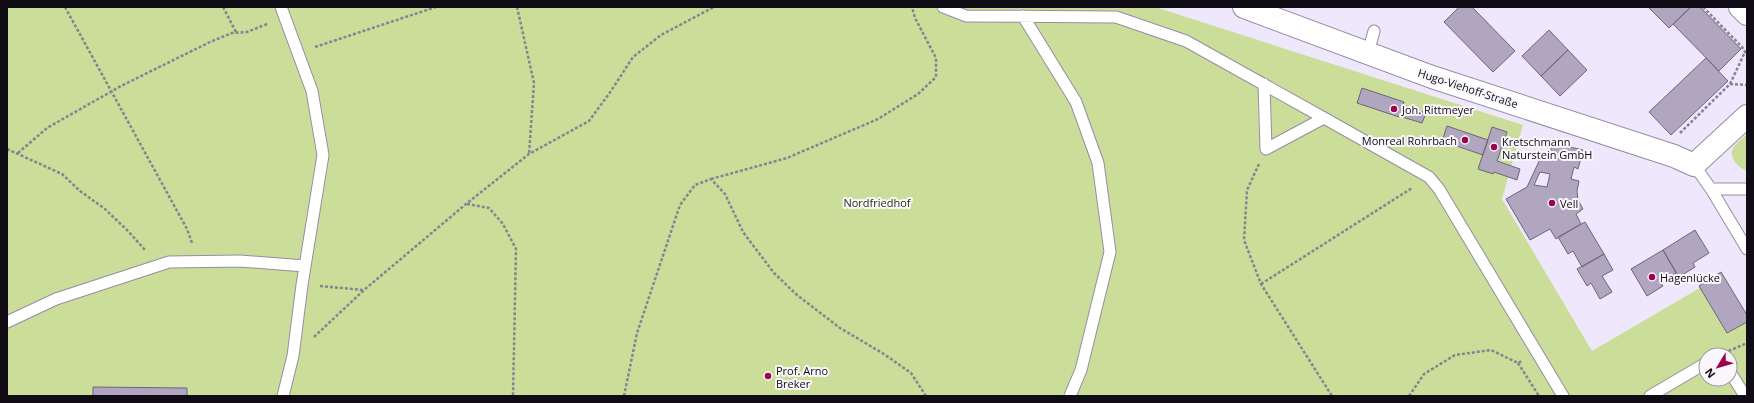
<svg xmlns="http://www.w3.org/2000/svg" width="1754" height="403" viewBox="0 0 1754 403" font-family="'Open Sans',sans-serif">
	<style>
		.green { fill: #cade9a; fill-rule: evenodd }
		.building { fill: #b0a6bf; stroke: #6e657b; fill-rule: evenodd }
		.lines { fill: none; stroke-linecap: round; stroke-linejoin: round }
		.lane-casing { stroke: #968ca4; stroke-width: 13 }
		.street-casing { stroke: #968ca4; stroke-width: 24 }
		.primary-casing { stroke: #968ca4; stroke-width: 24 }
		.path { stroke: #888291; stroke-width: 2.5; stroke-dasharray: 3 2; stroke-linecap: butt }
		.lane { stroke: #fff; stroke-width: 11 }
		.street { stroke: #fff; stroke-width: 22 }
		.primary { stroke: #fff; stroke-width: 22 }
		.poi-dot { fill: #9d034c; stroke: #f9f7fc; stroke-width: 1.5 }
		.labels { text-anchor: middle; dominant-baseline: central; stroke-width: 4; stroke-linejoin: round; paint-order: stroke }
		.street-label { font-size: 11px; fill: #100c15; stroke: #f9f7fc }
		.poi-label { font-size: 11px; fill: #100c15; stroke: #f9f7fc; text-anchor: start }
		.park-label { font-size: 11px; fill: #262e0c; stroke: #f9f7fc }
	</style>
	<rect width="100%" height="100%" fill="#efe7fc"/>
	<path class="green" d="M 7,7 L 1155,7 L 1523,125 L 1502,199 L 1592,351 L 1722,275 L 1747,317 L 1747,396 L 7,396 ZM 1706,355 L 1730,355 L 1730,379 L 1706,379 Z
		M 1747,134 L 1747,171 C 1739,168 1728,158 1733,148 C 1736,143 1743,138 1747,134 Z"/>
	<path class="building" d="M 1459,7 L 1472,7 L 1515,51 L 1493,72 L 1444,22 Z
		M 1648,7 L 1691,7 L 1669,28 Z
		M 1691,7 L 1700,7 L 1741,49 L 1719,71 L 1673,24 Z
		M 1549,30 L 1568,50 L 1541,76 L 1522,56 Z
		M 1568,50 L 1587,70 L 1560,96 L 1541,76 Z
		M 1706,58 L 1728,81 L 1671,135 L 1649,112 Z
		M 1362,88 L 1404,102 L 1403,105 L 1426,113 L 1422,123 L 1399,116 L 1399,117 L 1357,103 Z
		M 1447,126 L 1488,140 L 1483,155 L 1442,141 Z
		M 1492,127 L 1507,132 L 1497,161 L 1520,169 L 1517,180 L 1494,172 L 1493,174 L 1478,169 Z
		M 1553,143 L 1583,150 L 1578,169 L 1574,167 L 1571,179 L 1579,181 L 1577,191 L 1578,200 L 1583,209 L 1576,214 L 1581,224 L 1556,239 L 1550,229 L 1530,240 L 1506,199 L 1527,187 L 1541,157 L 1548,159 ZM 1540,172 L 1550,174 L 1547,187 L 1534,185 Z
		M 1585,222 L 1604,254 L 1582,267 L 1573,251 L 1568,254 L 1558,237 Z
		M 1695,230 L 1709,253 L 1693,263 L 1695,267 L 1679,277 L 1663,250 Z
		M 1663,250 L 1676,273 L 1660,282 L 1663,286 L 1647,296 L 1631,269 Z
		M 1604,254 L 1613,270 L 1602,276 L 1612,292 L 1600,299 L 1591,283 L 1587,286 L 1577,269 Z
		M 1721,272 L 1747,315 L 1747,322 L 1727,333 L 1699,286 Z
		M 93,387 L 187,388 L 187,396 L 93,396 Z"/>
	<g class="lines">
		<g class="lane-casing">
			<path id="lane" d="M 281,7 L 312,91 L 323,155 L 302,285 L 293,356 L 283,396
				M 943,7 L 966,16 L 1116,17 L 1186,41 L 1324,118 L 1266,149 L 1264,84
				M 1023,16 L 1076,102 L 1098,163 L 1110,252 L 1081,370 L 1070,396
				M 1368,53 L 1374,31
				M 1324,118 L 1429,177 L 1439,189 L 1563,396
				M 1694,165 L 1711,189 L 1747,249
				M 1711,189 L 1747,189
				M 7,322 L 56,299 L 169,262 L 240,261 L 305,266
				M 1730,372 L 1745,396
				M 1650,396 L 1706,363"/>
		</g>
		<g class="street-casing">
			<path id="street" d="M 1244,7 L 1432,77 L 1674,156 L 1694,165 L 1747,116"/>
		</g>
		<g class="primary-casing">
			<path id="primary" d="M 1740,7 L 1747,14"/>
		</g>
		<path class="path" d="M 65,7 L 187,229 L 192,243
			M 223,7 L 236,32
			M 517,7 L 534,83 L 529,154
			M 1703,7 L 1742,47 L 1747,55
			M 315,47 L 436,7
			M 1730,84 L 1745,52
			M 1680,133 L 1730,84 L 1747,85
			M 7,149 L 62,174 L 80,191 L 105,209 L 129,232 L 145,250
			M 18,153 L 47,128 L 121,86 L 210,42 L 232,33 L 247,32 L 267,24
			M 1259,164 L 1247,190 L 1244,240 L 1261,284 L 1332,396
			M 711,179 L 787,158 L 878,119 L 918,94 L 936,77 L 936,58 L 915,18 L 912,7
			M 467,204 L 489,208 L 503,224 L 516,249 L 513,396
			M 1261,284 L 1412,188
			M 320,286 L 363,290
			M 314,337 L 364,290 L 466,204 L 529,154 L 589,121 L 611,91 L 633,57 L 661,35 L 714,7
			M 1724,353 L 1747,343
			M 1518,363 L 1539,396
			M 624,396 L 637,333 L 680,205 L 695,185 L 711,179 L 725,194 L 743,232 L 774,273 L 797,295 L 840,328 L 884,354 L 911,373 L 926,396
			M 1409,396 L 1424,374 L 1455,355 L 1491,350 L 1518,363 L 1522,361"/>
		<use href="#lane" class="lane"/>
		<use href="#street" class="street"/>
		<use href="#primary" class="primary"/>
	</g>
	<g class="poi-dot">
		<circle cx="1394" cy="109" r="4"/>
		<circle cx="1465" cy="140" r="4"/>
		<circle cx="1494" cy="147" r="4"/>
		<circle cx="1552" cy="203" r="4"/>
		<circle cx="1652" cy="277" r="4"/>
		<circle cx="768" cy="376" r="4"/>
	</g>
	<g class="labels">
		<g class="street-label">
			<text transform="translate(1468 88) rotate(18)">Hugo-Viehoff-Straße</text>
		</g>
		<g class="poi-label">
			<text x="1402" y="109">Joh. Rittmeyer</text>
			<text x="1457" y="140" text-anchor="end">Monreal Rohrbach</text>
			<text x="1502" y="141">Kretschmann<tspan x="1502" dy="13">Naturstein GmbH</tspan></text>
			<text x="1560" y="203">Vell</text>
			<text x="1660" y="277">Hagenlücke</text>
			<text x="776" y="370">Prof. Arno<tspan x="776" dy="13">Breker</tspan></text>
		</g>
		<g class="park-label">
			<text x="877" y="202">Nordfriedhof</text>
		</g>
	</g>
	<rect width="1754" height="403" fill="none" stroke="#100c15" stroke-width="16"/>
	<g transform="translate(1718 367) rotate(232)"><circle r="19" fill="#f9f7fc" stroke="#9c99a0"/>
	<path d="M0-3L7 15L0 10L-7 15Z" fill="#9d034c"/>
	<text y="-6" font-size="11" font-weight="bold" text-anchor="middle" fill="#100c15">N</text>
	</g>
</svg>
